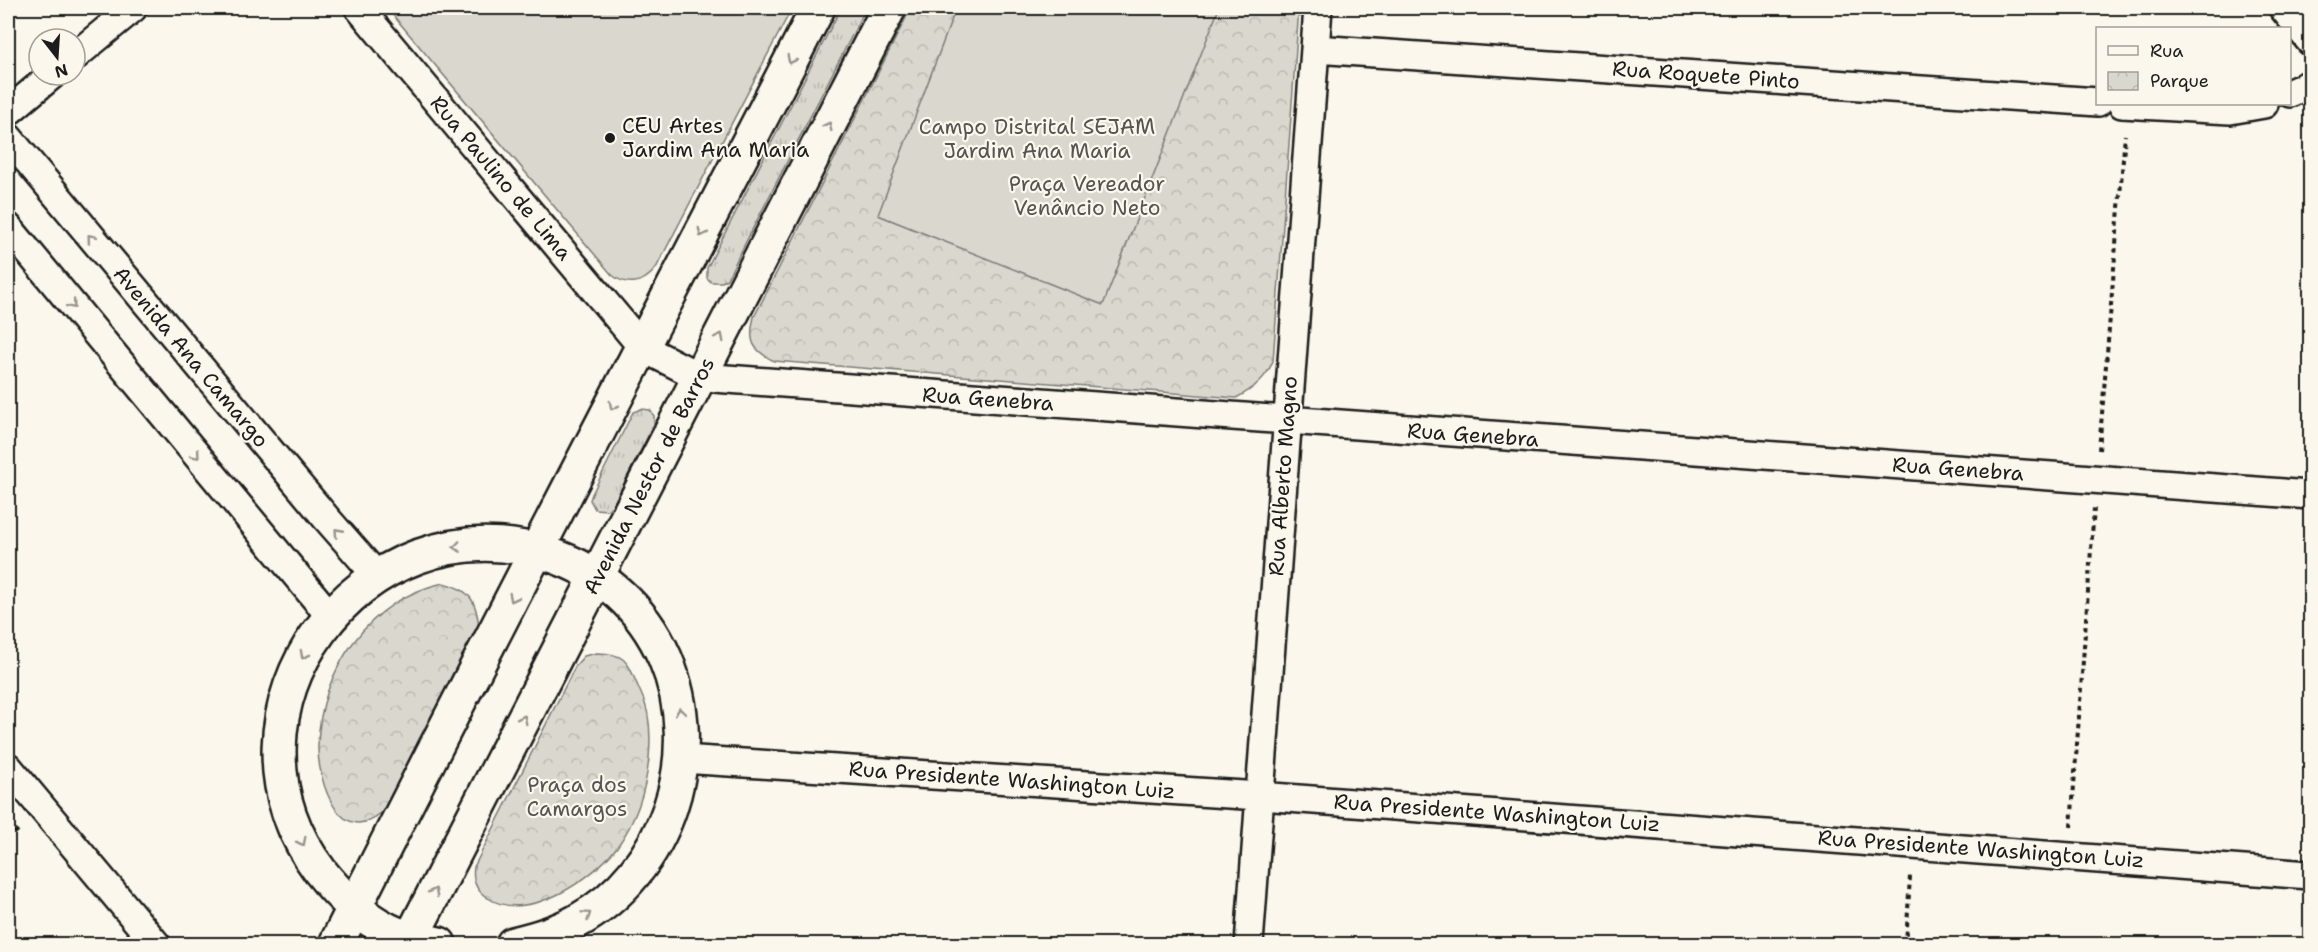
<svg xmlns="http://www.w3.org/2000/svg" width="2318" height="952" viewBox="0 0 2318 952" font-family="'Shantell Sans',sans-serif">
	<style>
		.grass { fill: url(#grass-tufts); stroke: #7b7a75; stroke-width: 1.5 }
		.park { fill: url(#park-crowns); stroke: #7b7a75; stroke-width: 1.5 }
		.garden { fill: #dad7ce; stroke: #7b7a75; stroke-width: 1.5 }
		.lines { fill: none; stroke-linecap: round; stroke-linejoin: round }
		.minor-casing { stroke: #1c1c1c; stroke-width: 32 }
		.tertiary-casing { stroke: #1c1c1c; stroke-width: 38 }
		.path { stroke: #1c1c1c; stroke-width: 4; stroke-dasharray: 4.5 4.5; stroke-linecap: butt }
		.minor { stroke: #fbf7ec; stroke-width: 27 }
		.tertiary { stroke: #fbf7ec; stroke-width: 33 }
		.oneway { stroke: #97948e }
		.poi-dot { fill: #1c1c1c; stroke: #fbf7ec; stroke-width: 2 }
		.labels { text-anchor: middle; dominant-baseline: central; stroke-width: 4.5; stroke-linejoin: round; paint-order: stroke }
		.street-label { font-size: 21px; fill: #1c1c1c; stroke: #fbf7ec }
		.poi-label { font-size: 21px; fill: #1c1c1c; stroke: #fbf7ec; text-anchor: start }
		.park-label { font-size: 21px; fill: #555451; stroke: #fbf7ec }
	</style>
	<defs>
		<pattern id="grass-tufts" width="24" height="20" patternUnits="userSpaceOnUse" patternTransform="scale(1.5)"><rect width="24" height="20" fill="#dad7ce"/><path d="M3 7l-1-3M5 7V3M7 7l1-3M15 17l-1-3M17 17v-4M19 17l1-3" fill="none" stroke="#bab8b0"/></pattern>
		<pattern id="park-crowns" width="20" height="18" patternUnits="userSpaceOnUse" patternTransform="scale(1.5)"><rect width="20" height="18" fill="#dad7ce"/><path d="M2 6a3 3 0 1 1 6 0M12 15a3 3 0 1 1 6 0" fill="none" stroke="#bab8b0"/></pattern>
	</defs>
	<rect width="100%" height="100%" fill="#fbf7ec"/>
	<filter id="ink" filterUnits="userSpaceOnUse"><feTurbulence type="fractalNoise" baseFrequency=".0167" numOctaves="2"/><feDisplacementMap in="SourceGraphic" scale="12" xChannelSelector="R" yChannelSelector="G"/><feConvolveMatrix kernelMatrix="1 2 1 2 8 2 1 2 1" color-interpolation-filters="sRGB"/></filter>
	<g filter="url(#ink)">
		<path class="grass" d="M 841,8 L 866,8 L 727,279 L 722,282 L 711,282 L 707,278 L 707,268 Z
			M 641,409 L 650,410 L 654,416 L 654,424 L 613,505 L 607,510 L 595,509 L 590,500 L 592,494 L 633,412 Z"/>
		<path class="park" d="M 911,8 L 1299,8 L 1273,361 C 1266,379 1252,390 1236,398 L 774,361 C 752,350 748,341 754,317 Z
			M 443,583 C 471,590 476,600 479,627 L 386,808 C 341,854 317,782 318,745 C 320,670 369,600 443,583 Z
			M 597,653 C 629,653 628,665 640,691 C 650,710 651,737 649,758 C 646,789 636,821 617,847 C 593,879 527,924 488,898 C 476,891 472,880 474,867 L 576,665 L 584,656 Z"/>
		<path class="garden" d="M 387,8 L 792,8 L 656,268 C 644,284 627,287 612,275 Z
			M 956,8 L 1219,8 L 1103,305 L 878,215 Z"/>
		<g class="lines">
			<g class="minor-casing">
				<path id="minor" d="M 359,8 L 643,348 L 700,377 L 2310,495
					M 2283,8 L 2310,41
					M 1315,49 L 2098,102
					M 75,56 L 133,8
					M 2290,93 L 2310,84
					M 2122,104 L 2230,110 L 2264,104
					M 8,112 L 52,75
					M 8,137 L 327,519 L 377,576
					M 8,227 L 330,616
					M 682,759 L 1260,796 L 2310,875
					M 8,767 L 156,944
					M 1249,944 L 1318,8"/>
			</g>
			<g class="tertiary-casing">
				<path id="tertiary" d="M 336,944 C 493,630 657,320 818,8
					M 408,944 L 889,8
					M 439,944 C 422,940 403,938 388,930 C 360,916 339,895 320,871 C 201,713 361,496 548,554 C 601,571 642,606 665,658 C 706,754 668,872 576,922 C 556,933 535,939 513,944"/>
			</g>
			<path class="path" d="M 2099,450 L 2125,135
				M 2071,827 L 2094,508
				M 8,839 L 19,829
				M 1906,944 L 1910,876"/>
			<use href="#minor" class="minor"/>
			<use href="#tertiary" class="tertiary"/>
		</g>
		<defs><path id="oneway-chevron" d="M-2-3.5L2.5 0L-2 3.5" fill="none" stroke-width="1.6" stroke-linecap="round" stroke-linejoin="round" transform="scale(1.5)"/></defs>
		<g class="oneway">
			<use href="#oneway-chevron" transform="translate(791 60) rotate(117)"/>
			<use href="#oneway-chevron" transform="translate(828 126) rotate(-63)"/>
			<use href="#oneway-chevron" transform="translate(702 233) rotate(117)"/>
			<use href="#oneway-chevron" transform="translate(91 238) rotate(-130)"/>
			<use href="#oneway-chevron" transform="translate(72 305) rotate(50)"/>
			<use href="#oneway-chevron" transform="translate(720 337) rotate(-63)"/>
			<use href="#oneway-chevron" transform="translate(613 406) rotate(117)"/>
			<use href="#oneway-chevron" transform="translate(196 455) rotate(50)"/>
			<use href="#oneway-chevron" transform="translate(338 532) rotate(-132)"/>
			<use href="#oneway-chevron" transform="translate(457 547) rotate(172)"/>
			<use href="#oneway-chevron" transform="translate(513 598) rotate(117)"/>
			<use href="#oneway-chevron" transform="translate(304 655) rotate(118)"/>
			<use href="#oneway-chevron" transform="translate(680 712) rotate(-98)"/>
			<use href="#oneway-chevron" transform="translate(523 719) rotate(-63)"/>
			<use href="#oneway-chevron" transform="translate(302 842) rotate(63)"/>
			<use href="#oneway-chevron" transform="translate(434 892) rotate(-63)"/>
			<use href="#oneway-chevron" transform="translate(587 915) rotate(-34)"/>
		</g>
	</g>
	<circle class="poi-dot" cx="610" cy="138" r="6"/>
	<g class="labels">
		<g class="street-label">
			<text transform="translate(1706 75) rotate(4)">Rua Roquete Pinto</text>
			<text transform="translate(501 178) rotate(50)">Rua Paulino de Lima</text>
			<text transform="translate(191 357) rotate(50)">Avenida Ana Camargo</text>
			<text transform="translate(988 399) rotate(4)">Rua Genebra</text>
			<text transform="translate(1473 435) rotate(4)">Rua Genebra</text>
			<text transform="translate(1958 469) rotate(4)">Rua Genebra</text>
			<text transform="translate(649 476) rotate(-63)">Avenida Nestor de Barros</text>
			<text transform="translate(1283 476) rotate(-86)">Rua Alberto Magno</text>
			<text transform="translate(1012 780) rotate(4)">Rua Presidente Washington Luiz</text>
			<text transform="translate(1497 813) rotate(4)">Rua Presidente Washington Luiz</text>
			<text transform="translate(1981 849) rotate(4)">Rua Presidente Washington Luiz</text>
		</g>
		<g class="poi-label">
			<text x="622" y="126">CEU Artes<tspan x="622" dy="24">Jardim Ana Maria</tspan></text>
		</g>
		<g class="park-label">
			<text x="1037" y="127">Campo Distrital SEJAM<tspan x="1037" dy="24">Jardim Ana Maria</tspan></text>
			<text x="1087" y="184">Praça Vereador<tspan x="1087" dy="24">Venâncio Neto</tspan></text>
			<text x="577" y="785">Praça dos<tspan x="577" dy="24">Camargos</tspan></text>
		</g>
	</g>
	<rect width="2318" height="952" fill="none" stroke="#fbf7ec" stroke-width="30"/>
	<rect x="15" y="15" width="2288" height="922" fill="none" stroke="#1c1c1c" stroke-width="2" filter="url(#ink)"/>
	<rect x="2096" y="27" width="195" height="78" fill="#fbf7ec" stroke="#a29f99" stroke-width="1.5"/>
	<rect x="2108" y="46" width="30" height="9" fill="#fbf7ec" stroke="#a29f99" stroke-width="1.5"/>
	<text x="2150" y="57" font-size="18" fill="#1c1c1c">Rua</text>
	<rect x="2108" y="72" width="30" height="18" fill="url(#park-crowns)" stroke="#a29f99" stroke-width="1.5"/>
	<text x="2150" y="87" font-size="18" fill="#1c1c1c">Parque</text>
	<g transform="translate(57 57) rotate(163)"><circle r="28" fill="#fbf7ec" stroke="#a29f99" stroke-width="1.5"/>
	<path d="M0-4.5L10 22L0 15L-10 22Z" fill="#1c1c1c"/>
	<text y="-9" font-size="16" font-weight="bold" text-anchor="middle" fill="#1c1c1c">N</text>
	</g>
</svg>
